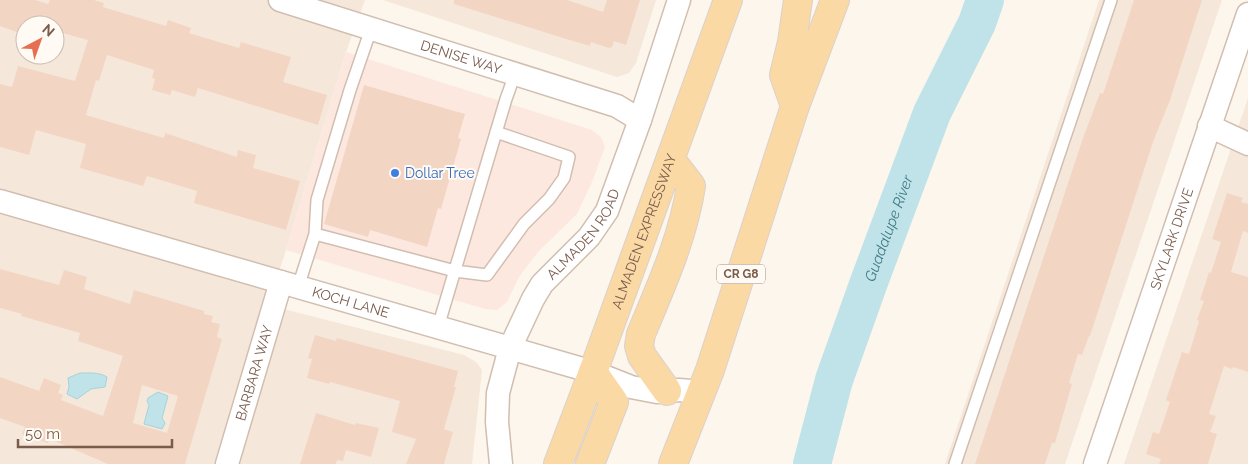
<svg xmlns="http://www.w3.org/2000/svg" width="1248" height="464" viewBox="0 0 1248 464" font-family="Raleway,sans-serif">
	<style>
		.residential { fill: #f5e8da; fill-rule: evenodd }
		.commercial { fill: #fde8e0 }
		.water { fill: #bfe3e8; stroke: #a5d3da }
		.lines { fill: none; stroke-linecap: round; stroke-linejoin: round }
		.river { stroke: #bfe3e8; stroke-width: 38 }
		.building { fill: #f3d5c3; fill-rule: evenodd }
		.lane-casing { stroke: #d1beb0; stroke-width: 14 }
		.street-casing { stroke: #d1beb0; stroke-width: 25 }
		.primary-casing { stroke: #dad1cd; stroke-width: 30 }
		.lane { stroke: #fff; stroke-width: 11 }
		.street { stroke: #fff; stroke-width: 22 }
		.primary { stroke: #fbd9a5; stroke-width: 28 }
		.shop-dot { fill: #3f7fe0; stroke: #fffaf3; stroke-width: 2 }
		.labels { text-anchor: middle; dominant-baseline: central; stroke-width: 4; stroke-linejoin: round; paint-order: stroke }
		.shield { fill: #fffaf3; stroke: #a28b7f; stroke-width: 1 }
		.shield-label { font-size: 12px; font-weight: bold; fill: #7a5c4d }
		.street-label { font-size: 14px; fill: #7a5c4d; stroke: #fffaf3 }
		.shop-label { font-size: 14px; fill: #366cbe; stroke: #fffaf3; text-anchor: start }
		.water-label { font-size: 15px; font-style: italic; fill: #437c86; stroke: #fffaf3 }
	</style>
	<rect width="100%" height="100%" fill="#fdf6ec"/>
	<path class="residential" d="M 0,0 L 365,0 L 346,52 L 286,250 L 268,305 L 464,355 L 476,362 L 482,370 L 472,464 L 0,464 ZM 25,25 L 55,25 L 55,55 L 25,55 Z
		M 383,0 L 656,0 L 636,63 L 629,73 L 617,77 Z
		M 1099,0 L 1222,0 L 1065,464 L 945,464 Z
		M 1248,98 L 1248,464 L 1124,464 Z"/>
	<path class="commercial" d="M 346,52 L 592,130 L 601,137 L 605,147 L 592,182 L 577,214 L 538,252 L 519,277 L 507,302 L 497,310 L 485,309 L 286,250 Z"/>
	<path class="water" d="M 80,373 C 89,373 99,372 107,377 L 105,387 L 91,389 L 77,399 L 67,394 L 69,387 L 68,378 Z
		M 158,392 L 168,396 L 162,418 L 165,423 L 162,429 L 144,424 L 149,405 L 147,401 L 148,398 Z"/>
	<g class="lines">
		<path class="river" id="s1" d="M 812,464 L 834,380 L 869,282 L 932,113 L 977,23 L 985,0"/>
	</g>
	<path class="building" d="M 0,0 L 35,0 L 48,4 L 50,0 L 94,0 L 104,3 L 103,7 L 166,26 L 168,20 L 191,28 L 189,33 L 239,48 L 241,42 L 291,57 L 283,82 L 327,95 L 318,125 L 198,88 L 195,97 L 172,90 L 170,95 L 152,90 L 155,79 L 152,78 L 154,70 L 107,55 L 99,81 L 96,80 L 86,115 L 164,138 L 165,133 L 237,157 L 238,150 L 256,155 L 253,168 L 300,181 L 286,230 L 194,203 L 197,191 L 147,176 L 143,186 L 80,168 L 86,144 L 36,130 L 29,155 L 0,147 L 0,84 L 12,87 L 18,66 L 75,81 L 88,40 L 55,31 L 55,25 L 37,25 L 25,21 L 25,35 L 0,26 Z
		M 454,0 L 567,0 L 603,12 L 607,0 L 640,0 L 626,45 L 614,41 L 612,47 L 609,48 L 591,42 L 590,46 L 563,38 L 454,4 Z
		M 1134,0 L 1202,0 L 1170,100 L 1153,142 L 1090,336 L 1089,336 L 1082,355 L 1078,354 L 1069,383 L 1072,384 L 1055,443 L 1052,443 L 1045,464 L 975,464 L 1083,138 L 1100,93 L 1103,94 Z
		M 364,85 L 465,114 L 458,138 L 461,139 L 441,209 L 438,208 L 427,247 L 370,230 L 368,237 L 324,224 Z
		M 1227,193 L 1243,198 L 1241,202 L 1248,204 L 1248,233 L 1243,231 L 1231,272 L 1248,277 L 1248,372 L 1233,367 L 1232,369 L 1224,366 L 1209,414 L 1216,416 L 1210,432 L 1217,434 L 1208,464 L 1159,464 L 1161,459 L 1146,454 L 1153,432 L 1159,434 L 1170,402 L 1166,400 L 1182,352 L 1189,354 L 1199,321 L 1197,320 L 1204,301 L 1200,300 L 1209,272 L 1211,273 L 1221,242 L 1212,239 Z
		M 0,269 L 59,285 L 64,270 L 87,277 L 84,289 L 130,304 L 134,290 L 204,311 L 204,314 L 213,316 L 211,322 L 220,324 L 217,337 L 222,339 L 185,464 L 108,464 L 50,439 L 48,443 L 22,434 L 25,427 L 0,418 L 0,377 L 39,391 L 44,378 L 61,385 L 58,393 L 63,395 L 61,400 L 103,416 L 123,356 L 78,341 L 80,333 L 21,316 L 22,314 L 0,308 ZM 142,385 L 178,396 L 167,433 L 133,423 Z
		M 315,335 L 336,341 L 337,338 L 458,371 L 454,387 L 456,387 L 444,429 L 453,432 L 444,464 L 406,464 L 416,439 L 392,432 L 400,401 L 330,382 L 329,384 L 307,378 L 312,359 L 308,358 Z
		M 316,413 L 355,425 L 356,423 L 379,428 L 371,457 L 346,450 L 343,461 L 337,460 L 336,464 L 300,464 Z"/>
	<g class="lines">
		<g class="lane-casing">
			<path id="lane" d="M 315,234 L 317,200 L 350,90 L 371,29
				M 298,287 L 315,234 L 455,271 L 487,275 L 524,224 L 549,199 L 564,178 L 569,157 L 496,132
				M 438,327 L 506,99 L 515,74
				M 955,464 L 1111,0"/>
		</g>
		<g class="street-casing">
			<g id="street">
				<path id="s2" d="M 280,0 L 617,106 L 640,120"/>
				<path d="M 1209,126 L 1248,144"/>
				<path id="s3" d="M 0,201 L 593,372 L 631,387 L 657,392 L 679,390 L 702,392"/>
				<path id="s4" d="M 227,464 L 281,282"/>
				<path id="s5" d="M 501,464 L 497,422 L 498,393 L 510,348 L 533,299 L 542,284 L 589,237 L 607,211 L 640,120 L 679,0"/>
				<path id="s6" d="M 1095,464 L 1248,14"/>
			</g>
		</g>
		<g class="primary-casing">
			<g id="primary">
				<path d="M 795,106 L 784,75 L 792,42 L 798,0"/>
				<path d="M 667,391 L 642,356 L 639,346 L 641,334 C 661,286 683,238 691,186 L 671,160"/>
				<path id="s7" d="M 558,464 L 593,372 L 728,0"/>
				<path d="M 590,464 L 614,402 L 593,372"/>
				<path d="M 673,464 L 710,370 L 795,106 L 835,0"/>
			</g>
		</g>
		<use href="#lane" class="lane"/>
		<use href="#street" class="street"/>
		<use href="#primary" class="primary"/>
	</g>
	<circle class="shop-dot" cx="395" cy="173" r="5"/>
	<g class="labels">
		<rect class="shield" x="717" y="264.5" width="48" height="19" rx="4"/>
		<g class="shield-label">
			<text x="741" y="274">CR G8</text>
		</g>
		<g class="street-label">
			<text stroke="none"><textPath href="#s2" startOffset="190">DENISE WAY</textPath></text>
			<text stroke="none"><textPath href="#s5" startOffset="255">ALMADEN ROAD</textPath></text>
			<text stroke="none"><textPath href="#s7" startOffset="248">ALMADEN EXPRESSWAY</textPath></text>
			<text stroke="none"><textPath href="#s6" startOffset="238">SKYLARK DRIVE</textPath></text>
			<text stroke="none"><textPath href="#s3" startOffset="365">KOCH LANE</textPath></text>
			<text stroke="none"><textPath href="#s4" startOffset="95">BARBARA WAY</textPath></text>
		</g>
		<g class="shop-label">
			<text x="405" y="173">Dollar Tree</text>
		</g>
		<g class="water-label">
			<text stroke="none"><textPath href="#s1" startOffset="248">Guadalupe River</textPath></text>
		</g>
	</g>
	<g transform="translate(40 40) rotate(41)"><circle r="24" fill="#fffaf3" stroke="#cabbb1"/>
	<path d="M0-4L9 19L0 12L-9 19Z" fill="#e76f51"/>
	<text y="-8" font-size="14" font-weight="bold" text-anchor="middle" fill="#7a5c4d">N</text>
	</g>
	<path d="M18 439v8h154v-8" fill="none" stroke="#7a5c4d" stroke-width="2.5"/>
	<text x="25" y="439" font-size="15" fill="#7a5c4d" stroke="#fffaf3" stroke-width="4" paint-order="stroke">50 m</text>
</svg>
